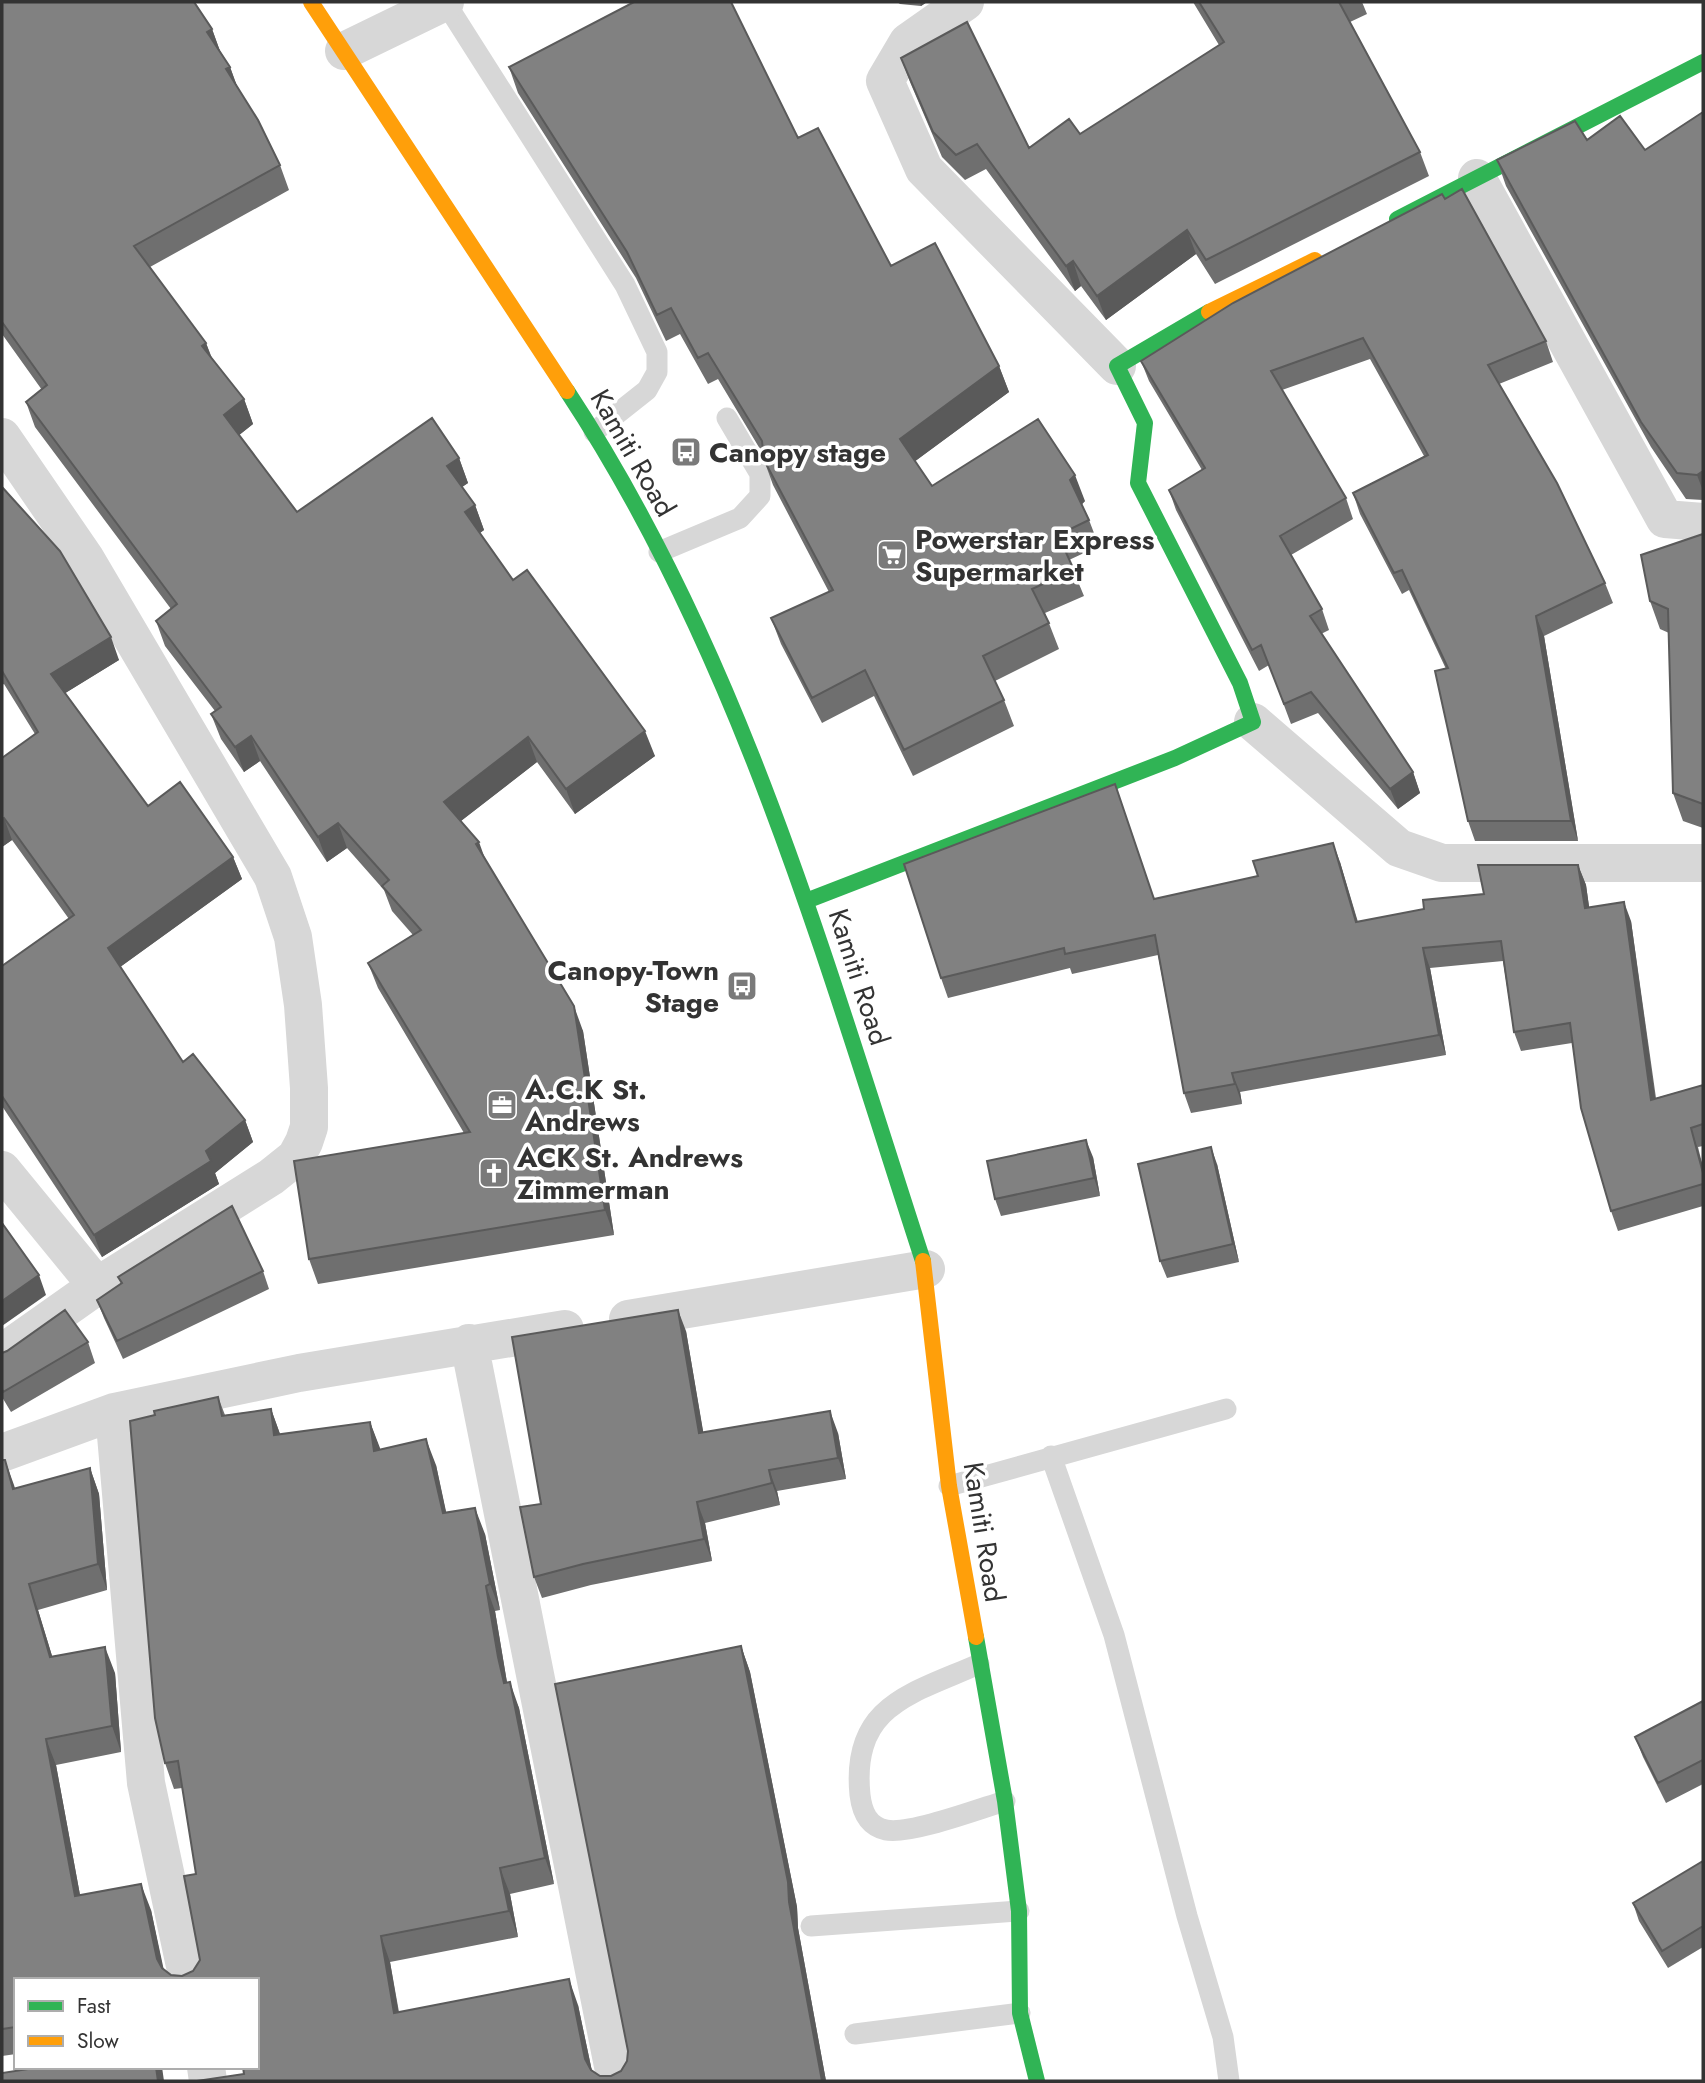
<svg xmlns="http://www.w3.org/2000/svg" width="1705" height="2083" viewBox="0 0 1705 2083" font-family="Jost,sans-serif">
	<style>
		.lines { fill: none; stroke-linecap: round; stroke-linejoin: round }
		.lane { stroke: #d7d7d7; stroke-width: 21 }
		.street { stroke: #d7d7d7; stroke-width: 38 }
		.fast { stroke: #30b455; stroke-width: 16 }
		.slow { stroke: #ff9f0a; stroke-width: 16 }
		.wall { fill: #6f6f6f }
		.shaded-wall { fill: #5a5a5a }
		.building { fill: #818181; stroke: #5a5a5a; stroke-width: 2 }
		.labels { text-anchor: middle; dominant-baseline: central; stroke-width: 7; stroke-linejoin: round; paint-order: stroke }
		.poi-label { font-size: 28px; font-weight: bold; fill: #333; stroke: #fff; text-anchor: start }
		.street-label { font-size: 28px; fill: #333; stroke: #fff }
	</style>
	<rect width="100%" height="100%" fill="#fff"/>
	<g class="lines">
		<path class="lane" d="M 445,2 L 625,285 L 657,352 L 657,372 L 647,390 L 594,432
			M 659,552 L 740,518 L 760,496 L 760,474 L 727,418
			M 1051,1456 L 1114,1635 L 1187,1916 L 1223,2037 L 1229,2081
			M 949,1486 L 1226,1409
			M 979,1664 C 911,1694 851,1705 860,1795 C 862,1812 868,1826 886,1830 C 909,1835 979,1809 1005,1801
			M 811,1926 L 1019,1911
			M 855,2034 L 1020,2013"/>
		<path class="street" d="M 965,2 L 908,42 L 885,81 L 924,169 L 1117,366
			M 344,51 L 445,2
			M 1477,178 L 1665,519 L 1703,522
			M 2,437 L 85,558 L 273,877 L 293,937 L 303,1005 L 309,1088 L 309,1127 L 304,1142 L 296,1157 L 271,1177 L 97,1286 L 2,1353
			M 1253,722 L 1399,848 L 1442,863 L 1703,863
			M 2,1170 L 97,1286
			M 628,1319 L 926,1269
			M 469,1343 L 616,2081
			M 114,1412 L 146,1783 L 188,1980
			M 2,1453 L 114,1412 L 299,1373 L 565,1329
			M 206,2067 L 208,2081"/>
		<path class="fast" d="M 1397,219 L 1703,62
			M 567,391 C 741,655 826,963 923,1261
			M 806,901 L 1175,758 L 1253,722 L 1240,683 L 1138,483 L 1145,423 L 1117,366 L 1209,312
			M 976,1637 L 1005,1801 L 1019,1911 L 1020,2013 L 1037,2081"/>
		<path class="slow" d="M 311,2 L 567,391
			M 1209,312 L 1315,260
			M 923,1261 L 949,1486 L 976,1637"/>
	</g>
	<path class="wall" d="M 2,2 L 212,29 L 220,51 L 230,67 L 237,86 L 280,165 L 289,190 L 150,267 L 206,343 L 212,358 L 244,399 L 253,424 L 239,435 L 297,512 L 459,458 L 468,483 L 462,487 L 475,505 L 484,530 L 480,533 L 513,580 L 655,756 L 575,814 L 537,762 L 461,821 L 486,860 L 583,1031 L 614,1235 L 318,1284 L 309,1259 L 464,1133 L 378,988 L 368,963 L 413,935 L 392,911 L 384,890 L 347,848 L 327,862 L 260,761 L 244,772 L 221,739 L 211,714 L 215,711 L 165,646 L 156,621 L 171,609 L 35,427 L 26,402 L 42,390 L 2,334 Z
		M 897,2 L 927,2 L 921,6 L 900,4 Z
		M 1193,2 L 1362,2 L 1367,14 L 1350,22 L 1420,152 L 1429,176 L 1215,284 L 1196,254 L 1106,320 L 1081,286 L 1075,291 L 986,169 L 965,180 L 942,157 L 910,82 L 901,58 L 1029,148 L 1080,134 L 1219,45 Z
		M 509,67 L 798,138 L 891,266 L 999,366 L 1009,392 L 915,461 L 932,486 L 1085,501 L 1082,504 L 1089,520 L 1099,546 L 1069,560 L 1084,596 L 1045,613 L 1059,649 L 995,681 L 1004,700 L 1014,726 L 913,776 L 874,696 L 822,723 L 781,644 L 771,618 L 829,592 L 773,485 L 764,460 L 763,454 L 718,379 L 708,384 L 680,334 L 666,341 L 636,278 L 518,93 Z
		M 1703,112 L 1703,500 L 1686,499 L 1651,447 L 1506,186 L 1497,160 L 1587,140 L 1645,150 Z
		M 1445,199 L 1546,341 L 1553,362 L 1499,384 L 1605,583 L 1613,603 L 1544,636 L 1578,841 L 1475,841 L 1468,821 L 1446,669 L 1409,590 L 1402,594 L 1360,514 L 1353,493 L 1424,456 L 1370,359 L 1282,390 L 1346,498 L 1353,519 L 1291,555 L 1322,609 L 1329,630 L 1321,634 L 1413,772 L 1420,793 L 1398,809 L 1318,713 L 1291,724 L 1269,665 L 1259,671 L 1176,510 L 1169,490 L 1202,470 L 1149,381 L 1141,361 Z
		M 2,487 L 119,660 L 65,693 L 148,806 L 233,857 L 242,879 L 120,967 L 183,1062 L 245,1120 L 253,1142 L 215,1173 L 219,1184 L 102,1257 L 2,1106 L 2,966 L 69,919 L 12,840 L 2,847 L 2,758 L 35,734 L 4,684 L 2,685 Z
		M 1703,534 L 1703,828 L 1683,821 L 1673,793 L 1669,633 L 1660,629 L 1650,601 Z
		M 1340,862 L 1358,922 L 1424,909 L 1484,894 L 1578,865 L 1586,885 L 1589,907 L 1631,921 L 1656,1098 L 1703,1085 L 1703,1146 L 1698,1147 L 1703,1167 L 1703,1206 L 1618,1231 L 1611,1211 L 1572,1043 L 1521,1051 L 1514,1032 L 1503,961 L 1430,968 L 1446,1055 L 1240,1092 L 1242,1104 L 1191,1113 L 1184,1093 L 1158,955 L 1072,974 L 1070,968 L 948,998 L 941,978 L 1154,899 Z
		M 1093,1157 L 1100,1196 L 1001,1216 L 995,1199 Z
		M 1217,1164 L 1239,1262 L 1167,1278 L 1160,1261 Z
		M 263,1271 L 269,1289 L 123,1359 L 104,1318 L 97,1300 L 121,1284 L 118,1277 Z
		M 686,1331 L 703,1432 L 838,1433 L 846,1479 L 777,1491 L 780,1505 L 705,1523 L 712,1561 L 591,1585 L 542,1598 L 534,1577 L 541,1504 Z
		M 88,1342 L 95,1363 L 11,1412 L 2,1397 L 2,1353 Z
		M 218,1397 L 225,1415 L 271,1409 L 280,1434 L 370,1422 L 380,1450 L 436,1465 L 446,1513 L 485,1534 L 500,1610 L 495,1611 L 507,1682 L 519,1708 L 554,1884 L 510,1894 L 518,1937 L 390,1962 L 399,2012 L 578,2005 L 592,2071 L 600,2076 L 611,2076 L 621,2071 L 627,2061 L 741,1646 L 750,1672 L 797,1907 L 798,1928 L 826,2081 L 244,2074 L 257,1980 L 16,1980 L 16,2054 L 2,2056 L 2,1460 L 15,1489 L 90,1468 L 99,1494 L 107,1590 L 38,1610 L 52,1656 L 115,1673 L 121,1752 L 56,1765 L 80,1895 L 151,1910 L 163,1969 L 171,1975 L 182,1976 L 193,1971 L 200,1960 L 196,1874 L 182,1788 L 174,1789 L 165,1763 L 155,1415 Z
		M 1703,1701 L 1703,1784 L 1666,1803 L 1643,1757 L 1635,1737 Z
		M 1703,1861 L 1703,1947 L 1668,1968 L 1639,1921 L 1633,1903 Z"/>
	<path class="shaded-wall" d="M 920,2 L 927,2 L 921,6 Z
		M 212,29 L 221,54 L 207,32 Z
		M 230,67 L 239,92 L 226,69 Z
		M 1187,230 L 1196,254 L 1106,320 L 1097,296 Z
		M 1073,261 L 1081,286 L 1075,291 L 1066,266 Z
		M 206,343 L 215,368 L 202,346 Z
		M 999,366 L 1009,392 L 910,465 L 900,439 Z
		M 244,399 L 253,424 L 233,440 L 224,415 Z
		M 459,458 L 468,483 L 456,491 L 447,466 Z
		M 1703,471 L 1703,491 L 1697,475 Z
		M 1075,475 L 1085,501 L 1080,506 L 1070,480 Z
		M 475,505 L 484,530 L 474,537 L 465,512 Z
		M 1536,616 L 1544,636 L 1578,841 L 1571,821 Z
		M 111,637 L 119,660 L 59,697 L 51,674 Z
		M 645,731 L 655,756 L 575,814 L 566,789 Z
		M 251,736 L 260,761 L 244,772 L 235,747 Z
		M 528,737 L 537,762 L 453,827 L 444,802 Z
		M 1413,772 L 1420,793 L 1398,809 L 1390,789 Z
		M 4,818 L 12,840 L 2,847 L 2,819 Z
		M 338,823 L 347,848 L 327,862 L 318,837 Z
		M 479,842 L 488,867 L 476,844 Z
		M 1333,843 L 1340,862 L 1363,941 L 1356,922 Z
		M 233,857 L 242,879 L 116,970 L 108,948 Z
		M 1578,865 L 1586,885 L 1592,927 L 1585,908 Z
		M 1624,902 L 1631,921 L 1658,1119 L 1651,1100 Z
		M 1423,948 L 1430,968 L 1446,1055 L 1439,1035 Z
		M 574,1006 L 583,1031 L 614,1235 L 605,1210 Z
		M 1232,1073 L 1240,1092 L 1242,1104 L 1235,1084 Z
		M 245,1120 L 253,1142 L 215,1173 L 219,1184 L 102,1257 L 94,1235 L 206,1151 Z
		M 1691,1128 L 1703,1167 L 1703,1173 Z
		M 1086,1140 L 1093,1157 L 1100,1196 L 1094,1178 Z
		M 1211,1147 L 1217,1164 L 1239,1262 L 1233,1244 Z
		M 39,1275 L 46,1295 L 2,1326 L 2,1301 Z
		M 678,1310 L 686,1331 L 707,1454 L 699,1433 Z
		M 271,1409 L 280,1434 L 274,1435 Z
		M 830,1411 L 838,1433 L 846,1479 L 838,1458 Z
		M 370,1422 L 380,1448 L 384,1477 L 374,1451 Z
		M 426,1439 L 436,1465 L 452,1539 L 443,1513 Z
		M 5,1460 L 14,1485 L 23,1515 L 13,1489 Z
		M 90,1468 L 99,1494 L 107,1590 L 98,1564 Z
		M 769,1470 L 777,1491 L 780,1505 L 772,1483 Z
		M 697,1502 L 705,1523 L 712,1561 L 704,1539 Z
		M 475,1508 L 485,1534 L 500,1610 L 490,1584 Z
		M 29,1584 L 38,1610 L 60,1682 L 50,1657 Z
		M 486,1586 L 495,1611 L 507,1683 L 504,1683 L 498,1657 Z
		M 741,1646 L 750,1672 L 797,1907 L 798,1928 L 826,2081 L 822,2081 Z
		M 105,1647 L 115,1673 L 121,1752 L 112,1726 Z
		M 510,1682 L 519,1708 L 554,1884 L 545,1858 Z
		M 46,1739 L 56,1765 L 85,1922 L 75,1896 Z
		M 500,1868 L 510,1894 L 518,1937 L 509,1911 Z
		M 141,1884 L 151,1910 L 166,1980 L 157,1959 Z
		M 381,1936 L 390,1962 L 403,2039 L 394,2013 Z
		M 569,1979 L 578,2005 L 594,2081 L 585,2059 Z
		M 156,2067 L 162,2067 L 164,2081 L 158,2081 Z"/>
	<path class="building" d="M 2,2 L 194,2 L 212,29 L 207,32 L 230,67 L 226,69 L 258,120 L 280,165 L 134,246 L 206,343 L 202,346 L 244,399 L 224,415 L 297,512 L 432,418 L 459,458 L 447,466 L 475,505 L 465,512 L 513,580 L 527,570 L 645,731 L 566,789 L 528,737 L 444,802 L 479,842 L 476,844 L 574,1006 L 605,1210 L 309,1259 L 294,1161 L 470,1132 L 368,963 L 421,930 L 382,886 L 389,880 L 338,823 L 318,837 L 251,736 L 235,747 L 211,714 L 221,707 L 156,621 L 177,604 L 26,402 L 47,385 L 2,322 Z
		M 634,2 L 731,2 L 798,138 L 818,128 L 891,266 L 935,243 L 999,366 L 900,439 L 932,486 L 1038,419 L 1075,475 L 1070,480 L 1089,520 L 1058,535 L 1074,570 L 1032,589 L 1049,623 L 983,656 L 1004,700 L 904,750 L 865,670 L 812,698 L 771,618 L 833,590 L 764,460 L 762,441 L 708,353 L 698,358 L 671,308 L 657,315 L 627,252 L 509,67 Z
		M 1199,2 L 1339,2 L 1420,152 L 1206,260 L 1187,230 L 1097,296 L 1073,261 L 1066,266 L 977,144 L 956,155 L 933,132 L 901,58 L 967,22 L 1029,148 L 1069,119 L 1080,134 L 1224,42 Z
		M 1703,112 L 1703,471 L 1697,475 L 1677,473 L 1641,422 L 1497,160 L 1575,121 L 1587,140 L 1620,116 L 1645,150 Z
		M 1462,189 L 1546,341 L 1488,365 L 1557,483 L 1605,583 L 1536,616 L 1571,821 L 1468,821 L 1435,671 L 1448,668 L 1402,570 L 1394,573 L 1353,493 L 1428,455 L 1363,338 L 1271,371 L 1346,498 L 1280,536 L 1322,609 L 1310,616 L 1413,772 L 1390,789 L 1311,692 L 1284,704 L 1261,645 L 1252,650 L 1169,490 L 1205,468 L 1141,361 L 1233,303 L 1442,194 L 1445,199 Z
		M 2,487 L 60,551 L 111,637 L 51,674 L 148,806 L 180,782 L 233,857 L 108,948 L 183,1062 L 193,1054 L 245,1120 L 206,1151 L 211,1161 L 94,1235 L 2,1096 L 2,966 L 74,915 L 4,818 L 2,819 L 2,758 L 38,732 L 2,671 Z
		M 1703,534 L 1703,804 L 1673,793 L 1668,609 L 1650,601 L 1641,555 Z
		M 1115,784 L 1154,899 L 1258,876 L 1253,861 L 1333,843 L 1356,922 L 1424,909 L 1423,900 L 1484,894 L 1478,865 L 1578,865 L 1585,908 L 1624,902 L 1651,1100 L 1703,1085 L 1703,1124 L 1691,1128 L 1703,1173 L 1703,1184 L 1611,1211 L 1581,1108 L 1570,1023 L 1514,1032 L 1501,941 L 1423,948 L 1439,1035 L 1232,1073 L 1235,1084 L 1184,1093 L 1155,935 L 1065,954 L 1064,948 L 941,978 L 904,864 Z
		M 1086,1140 L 1094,1178 L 995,1199 L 987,1161 Z
		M 1211,1147 L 1233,1244 L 1160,1261 L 1138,1164 Z
		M 232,1206 L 263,1271 L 117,1341 L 97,1300 L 122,1283 L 118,1277 Z
		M 2,1223 L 39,1275 L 2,1301 Z
		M 65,1310 L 88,1342 L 3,1392 L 2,1389 L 2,1353 L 7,1351 Z
		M 678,1310 L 699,1433 L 830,1411 L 838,1458 L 769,1470 L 772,1483 L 697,1502 L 704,1539 L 583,1564 L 534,1577 L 520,1507 L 541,1504 L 512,1337 Z
		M 218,1397 L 222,1416 L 271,1409 L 274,1435 L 370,1422 L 374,1451 L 426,1439 L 443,1513 L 475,1508 L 490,1584 L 486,1586 L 498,1657 L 504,1683 L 510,1682 L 545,1858 L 500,1868 L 509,1911 L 381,1936 L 394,2013 L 569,1979 L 585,2059 L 591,2070 L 600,2076 L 611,2076 L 621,2071 L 627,2061 L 628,2051 L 555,1684 L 741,1646 L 788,1882 L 789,1902 L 822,2081 L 197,2081 L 244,2074 L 243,2067 L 257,2067 L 257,1980 L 16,1980 L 16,2027 L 2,2029 L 2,1460 L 5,1460 L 13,1489 L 90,1468 L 98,1564 L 29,1584 L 50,1657 L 105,1647 L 112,1726 L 46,1739 L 75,1896 L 141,1884 L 157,1959 L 162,1968 L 171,1975 L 182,1976 L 193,1971 L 200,1960 L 184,1876 L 196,1874 L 178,1761 L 165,1763 L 155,1718 L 130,1421 L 155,1415 L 154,1411 Z
		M 1703,1701 L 1703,1760 L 1658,1783 L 1635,1737 Z
		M 1703,1861 L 1703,1926 L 1662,1951 L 1633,1903 Z
		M 41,2067 L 156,2067 L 158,2081 L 2,2081 L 2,2073 Z"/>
	<defs>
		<g id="bus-square" transform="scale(1.575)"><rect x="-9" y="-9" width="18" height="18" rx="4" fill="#7a7a7a" stroke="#fff"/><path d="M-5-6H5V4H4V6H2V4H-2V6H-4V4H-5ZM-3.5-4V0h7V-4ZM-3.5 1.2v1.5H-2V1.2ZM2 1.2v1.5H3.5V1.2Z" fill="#fff"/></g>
		<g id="supermarket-square" transform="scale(1.575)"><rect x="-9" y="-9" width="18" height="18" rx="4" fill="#7a7a7a" stroke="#fff"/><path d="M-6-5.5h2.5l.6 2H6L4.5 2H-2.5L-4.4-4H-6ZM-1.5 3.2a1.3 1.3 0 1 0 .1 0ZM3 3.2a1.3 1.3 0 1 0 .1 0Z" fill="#fff"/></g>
		<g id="office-square" transform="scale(1.575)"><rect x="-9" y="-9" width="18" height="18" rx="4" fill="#7a7a7a" stroke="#fff"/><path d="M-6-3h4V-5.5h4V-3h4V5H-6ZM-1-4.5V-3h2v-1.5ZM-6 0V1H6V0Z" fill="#fff"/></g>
		<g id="church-square" transform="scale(1.575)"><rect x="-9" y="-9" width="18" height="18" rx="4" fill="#7a7a7a" stroke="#fff"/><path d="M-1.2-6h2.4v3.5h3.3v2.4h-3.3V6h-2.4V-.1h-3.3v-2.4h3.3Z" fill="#fff"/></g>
	</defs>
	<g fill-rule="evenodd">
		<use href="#bus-square" x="686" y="452"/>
		<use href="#supermarket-square" x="892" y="555"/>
		<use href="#bus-square" x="742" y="986"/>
		<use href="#office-square" x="502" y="1105"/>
		<use href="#church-square" x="494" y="1173"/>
	</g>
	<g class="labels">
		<g class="poi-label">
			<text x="709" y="452">Canopy stage</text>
			<text x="915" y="539">Powerstar Express<tspan x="915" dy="32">Supermarket</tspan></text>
			<text x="719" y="970" text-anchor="end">Canopy-Town<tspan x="719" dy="32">Stage</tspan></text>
			<text x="525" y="1089">A.C.K St.<tspan x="525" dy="32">Andrews</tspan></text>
			<text x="517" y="1157">ACK St. Andrews<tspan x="517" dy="32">Zimmerman</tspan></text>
		</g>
		<g class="street-label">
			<text transform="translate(633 453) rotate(60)">Kamiti Road</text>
			<text transform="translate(859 977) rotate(72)">Kamiti Road</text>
			<text transform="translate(984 1532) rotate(81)">Kamiti Road</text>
		</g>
	</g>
	<rect width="1705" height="2083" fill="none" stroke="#333333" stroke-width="7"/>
	<rect x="14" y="1978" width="245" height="91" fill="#ffffff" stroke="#adadad" stroke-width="2"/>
	<rect x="28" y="2001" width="35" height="10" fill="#30b455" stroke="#adadad" stroke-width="2"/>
	<text x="77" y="2013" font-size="21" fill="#333333">Fast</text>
	<rect x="28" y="2036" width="35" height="10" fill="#ff9f0a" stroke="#adadad" stroke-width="2"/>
	<text x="77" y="2048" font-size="21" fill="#333333">Slow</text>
</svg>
